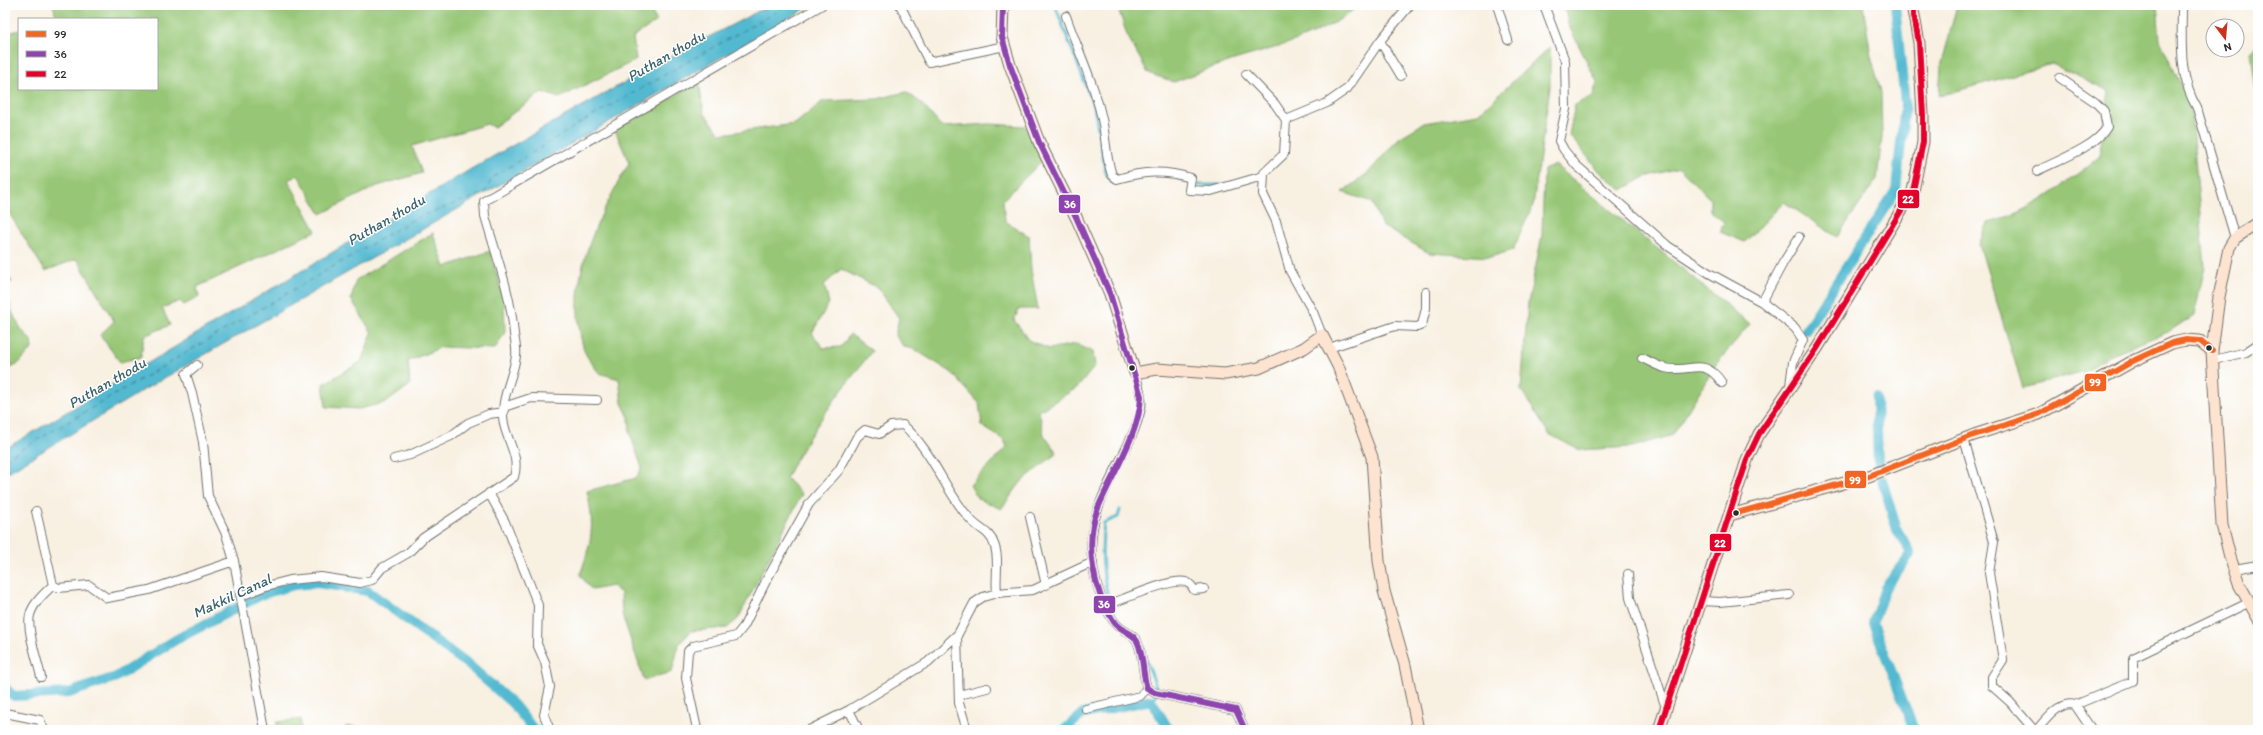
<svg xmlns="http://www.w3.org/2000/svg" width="2263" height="735" viewBox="0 0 2263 735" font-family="Itim,sans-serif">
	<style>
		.green { fill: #97c776; stroke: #617950 }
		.water { fill: #52b9d0; stroke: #3e727e }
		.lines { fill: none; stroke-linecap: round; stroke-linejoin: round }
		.stream { stroke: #52b9d0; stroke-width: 3 }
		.canal { stroke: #52b9d0; stroke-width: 10 }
		.ferry { stroke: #3b646d; stroke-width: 1; stroke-dasharray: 5 4; stroke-linecap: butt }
		.street-casing { stroke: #73706b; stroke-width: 10 }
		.secondary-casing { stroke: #73706b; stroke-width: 13 }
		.street { stroke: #fff; stroke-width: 8 }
		.secondary { stroke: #fde4d1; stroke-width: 11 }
		.bus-1-casing { stroke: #fff; stroke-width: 9 }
		.bus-2-casing { stroke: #fff; stroke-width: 9 }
		.bus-3-casing { stroke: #fff; stroke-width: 9 }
		.bus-1 { stroke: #f26522; stroke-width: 6 }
		.bus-2 { stroke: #8e44ad; stroke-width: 6 }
		.bus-3 { stroke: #e4002b; stroke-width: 6 }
		.bus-dot { fill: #2b2b2b; stroke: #fff; stroke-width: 1.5 }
		.labels { text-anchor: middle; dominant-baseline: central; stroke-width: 3; stroke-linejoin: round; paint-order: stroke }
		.water-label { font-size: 15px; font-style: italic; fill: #3b646d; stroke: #fff }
		.line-badge { stroke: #fff; stroke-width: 1.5 }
		.badge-label { font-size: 11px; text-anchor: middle; font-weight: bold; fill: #fff }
	</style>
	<rect width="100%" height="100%" fill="#fff"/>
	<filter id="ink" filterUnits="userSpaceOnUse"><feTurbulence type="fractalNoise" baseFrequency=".025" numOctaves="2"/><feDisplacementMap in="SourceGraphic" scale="8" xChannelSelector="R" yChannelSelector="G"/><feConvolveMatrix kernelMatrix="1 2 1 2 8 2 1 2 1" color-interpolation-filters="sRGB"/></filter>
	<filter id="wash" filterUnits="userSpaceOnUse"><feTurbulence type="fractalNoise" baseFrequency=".012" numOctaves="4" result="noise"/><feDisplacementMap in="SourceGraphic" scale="16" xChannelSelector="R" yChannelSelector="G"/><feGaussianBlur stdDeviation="0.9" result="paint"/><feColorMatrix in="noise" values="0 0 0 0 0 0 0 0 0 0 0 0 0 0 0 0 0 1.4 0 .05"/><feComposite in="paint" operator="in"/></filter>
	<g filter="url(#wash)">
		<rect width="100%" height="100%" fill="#f8f0e1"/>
		<path class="green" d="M 53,5 L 647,5 L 657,21 L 633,37 L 636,60 L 559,98 L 542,92 L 494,127 L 487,124 L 412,146 L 422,173 L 377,186 L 321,214 L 298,175 L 288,180 L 316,231 L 197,287 L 199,297 L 184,305 L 180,301 L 162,308 L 170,325 L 144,336 L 141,357 L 120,362 L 100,335 L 114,321 L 77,259 L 45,271 L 7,210 L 5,211 L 5,34 L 19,30 L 19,89 L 157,89 L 157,19 L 57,19 Z
			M 1117,5 L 1359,5 C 1326,34 1279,47 1237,59 C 1216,66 1195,74 1174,82 L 1148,73 L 1127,35 Z
			M 1564,5 L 1863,5 L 1871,56 L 1881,92 L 1882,137 L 1877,179 L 1837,237 L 1784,202 L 1745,242 L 1720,232 L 1724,222 L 1710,211 L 1710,199 L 1679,168 L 1645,177 L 1622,190 L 1600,172 L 1569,135 L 1575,105 L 1593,96 L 1597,82 L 1568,24 Z
			M 1957,5 L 2157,5 L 2160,40 L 2190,105 L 2205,267 L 2194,315 L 2168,332 L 2109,355 L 2088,370 L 2023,388 L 1979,244 L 1988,223 C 2034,212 2063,185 2099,157 L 2109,91 L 2052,64 L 1939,96 L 1941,67 Z
			M 2258,45 L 2258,91 L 2256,91 L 2251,51 Z
			M 1550,47 L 1550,87 L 1533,205 L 1513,250 L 1490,257 L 1429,253 L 1382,226 L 1372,202 L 1342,192 L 1368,173 L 1399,138 L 1424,123 L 1478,114 Z
			M 699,82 L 704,113 L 721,134 L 795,124 L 823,101 L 877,99 L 906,92 L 920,102 L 942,127 L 989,124 L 1025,126 L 1043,160 L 1003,200 L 1005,221 L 1029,236 L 1031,270 L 1038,309 L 1019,309 L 1014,320 L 1030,341 L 1049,349 L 1076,344 L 1093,352 L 1095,366 L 1078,387 L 1039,411 L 1044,435 L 1057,453 L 1022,481 L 1001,509 L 978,499 L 970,485 L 1007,447 L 1004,440 L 982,426 L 979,403 L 951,372 L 914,349 L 904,347 L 895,336 L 899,318 L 878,288 L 841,269 L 824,285 L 829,303 L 812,333 L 823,348 L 841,347 L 850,334 L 872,351 C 840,392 809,432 786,478 L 802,494 L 738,619 L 727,628 L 691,631 L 679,644 L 672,672 L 644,680 L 622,614 L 621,593 L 612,586 L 592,590 L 580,575 C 592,541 595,527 587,491 L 636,478 L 642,468 L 630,434 L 629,417 L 622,403 L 619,379 L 599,373 C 594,366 587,358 584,350 C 564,280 596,222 629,163 L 615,130 Z
			M 1555,165 L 1750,324 L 1717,363 L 1673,435 L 1632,447 L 1579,450 L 1549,434 L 1521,390 L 1528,303 L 1542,236 L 1544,170 Z
			M 433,233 L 445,267 L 490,251 L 504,300 L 505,332 L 495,349 L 442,347 L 408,361 L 410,385 L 387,402 L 359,409 L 326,407 L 323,384 L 361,362 L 372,333 L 351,299 L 356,280 Z
			M 5,270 L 12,282 L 5,284 C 9,305 15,326 31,340 L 32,349 L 17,365 L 5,370 Z
			M 301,719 L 301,730 L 277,730 L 277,722 Z
			M 346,726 L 385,730 L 344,730 Z"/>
		<path class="water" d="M 770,5 L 812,5 L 147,388 L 5,474 L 5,449 L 471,169 L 657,64 Z"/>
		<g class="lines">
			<path class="stream" d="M 1055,5 L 1094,107 L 1106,174 L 1111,181 L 1116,181
				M 1177,178 L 1198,185 L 1222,185
				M 1120,510 L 1118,517 L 1104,523 C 1100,553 1102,606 1125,627
				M 1145,657 L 1157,689 L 1155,697 L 1151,700"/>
			<path class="canal" d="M 1806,330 L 1896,190 L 1905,104 L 1895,5
				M 1876,398 L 1878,464
				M 1882,480 L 1897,530 L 1911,553 L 1885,588 L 1873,623 L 1914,730
				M 5,688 L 14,696 L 69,693 L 116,677 L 177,639 L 263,594 L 294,585 L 318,583 L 368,591 L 470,666 L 513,704 L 534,730
				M 1064,730 L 1083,714 L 1151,700 L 1169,730"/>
			<path class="ferry" d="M 5,459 L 414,219 L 484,193 L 493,177 L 580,123 L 788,5"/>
		</g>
	</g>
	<g filter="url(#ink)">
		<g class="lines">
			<g class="street-casing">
				<path id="street" d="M 900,5 L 929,62 L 1005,46
					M 1497,5 L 1508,40
					M 1544,5 L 1565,61 L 1566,109 L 1559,141 L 1564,150 L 1576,165 L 1668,246 L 1709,273 L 1762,302 L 1795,328 L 1803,340 L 1793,362 L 1790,386
					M 2182,5 C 2182,41 2178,76 2197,108 L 2235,238
					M 1066,16 C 1078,51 1096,87 1103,124 C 1106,141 1106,158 1112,175 L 1117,179 C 1144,171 1165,170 1191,178 L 1189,190 L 1211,191 L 1263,176
					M 1380,41 L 1401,76
					M 1246,74 L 1275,104 L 1286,120
					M 2037,171 C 2057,161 2097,146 2107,127 L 2104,111 L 2095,102 L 2060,78
					M 1762,302 L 1783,263 L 1799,237
					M 1322,335 L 1313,312 L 1290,271 L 1276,221 L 1263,194 L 1264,173 L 1284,154 L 1286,120 L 1327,103 L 1347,89 L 1380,41 L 1410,5
					M 1329,348 L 1395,326 L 1417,327 L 1422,325 L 1426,308 L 1426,292
					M 1642,358 C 1649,361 1657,366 1665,368 C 1689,374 1704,355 1722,383
					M 2214,360 L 2246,352 L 2258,344
					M 197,365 L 186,374 L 192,393 L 203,442 L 208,496 L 226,534 L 234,561 L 265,730
					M 1135,373 C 1138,384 1143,397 1141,408 C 1132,451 1096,492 1092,535 C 1089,563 1098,599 1114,622 C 1119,630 1133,633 1137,641 C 1144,656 1142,673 1147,688 L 1155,693 L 1236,710 L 1245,730
					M 504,407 L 531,398 L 597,400
					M 1964,439 L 1994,542 L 1989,573 L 2003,660 L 1992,677 L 1992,686 L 2010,702 L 2034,730
					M 394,459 L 410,455 L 451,436 L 468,423 L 489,414 L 504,412
					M 489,493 L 505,522 L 538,605 L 537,644 L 545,662 L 550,687 L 544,715 L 550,730
					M 36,511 L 53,585 L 58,588 L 89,585 L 107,598 L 149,590 L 234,561
					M 1030,517 L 1046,585
					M 2234,569 L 2258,565
					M 1628,574 L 1630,598 L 1666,708
					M 241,596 L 263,587 L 290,580 L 321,577 L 360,583 L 372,580 L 382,568 L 408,553 L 423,538 L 514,477 C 520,457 508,443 504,424 C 499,400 513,379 516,356 C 517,349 515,341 514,334 C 511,294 496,255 485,216 L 484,201 L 822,5
					M 1703,601 L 1720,602 L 1789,595
					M 1106,605 C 1121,601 1176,575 1188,583 C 1191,584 1193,588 1194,590 L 1204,589
					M 957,636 L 959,703 L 967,730
					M 41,677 C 38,662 26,629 30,615 C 33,603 45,593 53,585
					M 959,695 L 987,688
					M 2075,705 L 2092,730
					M 1086,709 L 1140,696 L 1147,688
					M 849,710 L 859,730
					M 5,713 L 40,720 L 44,730
					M 697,729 L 686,678 L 688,651 L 693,646 L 736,636 L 744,626 L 766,581 L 809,504 L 839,470 L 857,437 L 865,430 L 879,434 L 891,426 L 903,425 C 933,451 944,490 970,519 C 978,529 990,531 994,544 C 1000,558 995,577 997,593
					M 809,730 L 849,710 L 928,662 L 958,634 L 974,603 L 983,597 L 997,593 L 1033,590 L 1093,562
					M 2037,730 C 2045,720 2060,700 2075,705 L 2133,681 L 2133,658 L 2248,603"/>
			</g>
			<g class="secondary-casing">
				<path id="secondary" d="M 1003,5 L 1002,37 L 1010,65 L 1039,142 L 1077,219 L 1110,294 L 1135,373 L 1157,369 L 1225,374 L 1259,368 L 1304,348 L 1322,335 L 1338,366 L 1372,457 L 1379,561 L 1384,591 L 1405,665 L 1418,730
					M 2258,223 L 2235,238 L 2229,248 L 2219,297 L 2212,351 L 2222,525 L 2230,557 L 2239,584 L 2258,618
					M 1730,515 L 1869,476 L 1974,435 L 2039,414 L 2135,360 L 2172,343 L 2186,340 L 2200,341 L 2212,351
					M 1659,730 L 1748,457 L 1759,434 L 1818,347 L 1913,191 L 1923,142 L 1923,115 L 1919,43 L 1912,5"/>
			</g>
			<use href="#street" class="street"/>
			<use href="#secondary" class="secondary"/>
			<g class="bus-1-casing">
				<path id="bus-1" d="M 1730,515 L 1869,476 L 1974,435 L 2039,414 L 2135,360 L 2172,343 L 2186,340 L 2200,341 L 2212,351"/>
			</g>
			<g class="bus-2-casing">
				<path id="bus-2" d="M 1003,5 L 1002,37 L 1010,65 L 1039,142 L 1077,219 L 1110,294 L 1141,396 C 1140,433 1112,474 1098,508 C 1084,543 1093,591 1114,622 C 1119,630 1133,633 1137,641 C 1144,655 1142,673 1147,688 L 1155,693 L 1236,710 L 1245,730"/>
			</g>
			<g class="bus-3-casing">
				<path id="bus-3" d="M 1659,730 L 1748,457 L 1759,434 L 1818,347 L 1913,191 L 1923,142 L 1923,115 L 1919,43 L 1912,5"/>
			</g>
			<use href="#bus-1" class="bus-1"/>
			<use href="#bus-2" class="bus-2"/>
			<use href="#bus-3" class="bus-3"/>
		</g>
	</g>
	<g class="bus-dot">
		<circle cx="2209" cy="348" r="3.5"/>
		<circle cx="1132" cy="368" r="3.5"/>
		<circle cx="1736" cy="513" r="3.5"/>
	</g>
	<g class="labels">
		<g class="water-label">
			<text transform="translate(666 56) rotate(-30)">Puthan thodu</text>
			<text transform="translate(386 220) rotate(-30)">Puthan thodu</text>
			<text transform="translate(107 383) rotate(-30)">Puthan thodu</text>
			<text transform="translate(232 596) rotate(-25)">Makkil Canal</text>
		</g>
	</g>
	<g class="line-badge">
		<rect x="1897" y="189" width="23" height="20" rx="4" fill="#e4002b"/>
		<rect x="1058" y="194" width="23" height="20" rx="4" fill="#8e44ad"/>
		<rect x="2084" y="373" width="23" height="19" rx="4" fill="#f26522"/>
		<rect x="1844" y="470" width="23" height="19" rx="4" fill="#f26522"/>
		<rect x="1709" y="533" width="23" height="19" rx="4" fill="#e4002b"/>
		<rect x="1093" y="595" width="23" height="19" rx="4" fill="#8e44ad"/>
	</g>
	<g class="badge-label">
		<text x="1908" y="203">22</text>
		<text x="1070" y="208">36</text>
		<text x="2095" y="386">99</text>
		<text x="1855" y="484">99</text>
		<text x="1720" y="547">22</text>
		<text x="1104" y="608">36</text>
	</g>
	<rect width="2263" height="735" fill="none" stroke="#fff" stroke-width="20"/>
	<rect x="18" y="18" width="140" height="72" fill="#ffffff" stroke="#aaaaaa"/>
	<rect x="26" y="31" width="20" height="6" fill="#f26522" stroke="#aaaaaa"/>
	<text x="54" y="38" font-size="12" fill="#2b2b2b">99</text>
	<rect x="26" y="51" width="20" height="6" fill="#8e44ad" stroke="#aaaaaa"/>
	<text x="54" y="58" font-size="12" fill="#2b2b2b">36</text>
	<rect x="26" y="71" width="20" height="6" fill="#e4002b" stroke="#aaaaaa"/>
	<text x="54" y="78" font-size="12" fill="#2b2b2b">22</text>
	<g transform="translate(2225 38) rotate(164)"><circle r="19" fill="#ffffff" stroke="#aaaaaa"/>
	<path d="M0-3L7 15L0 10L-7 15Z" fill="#c8321e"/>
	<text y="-6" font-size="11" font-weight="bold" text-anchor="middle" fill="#2b2b2b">N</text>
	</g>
</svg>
